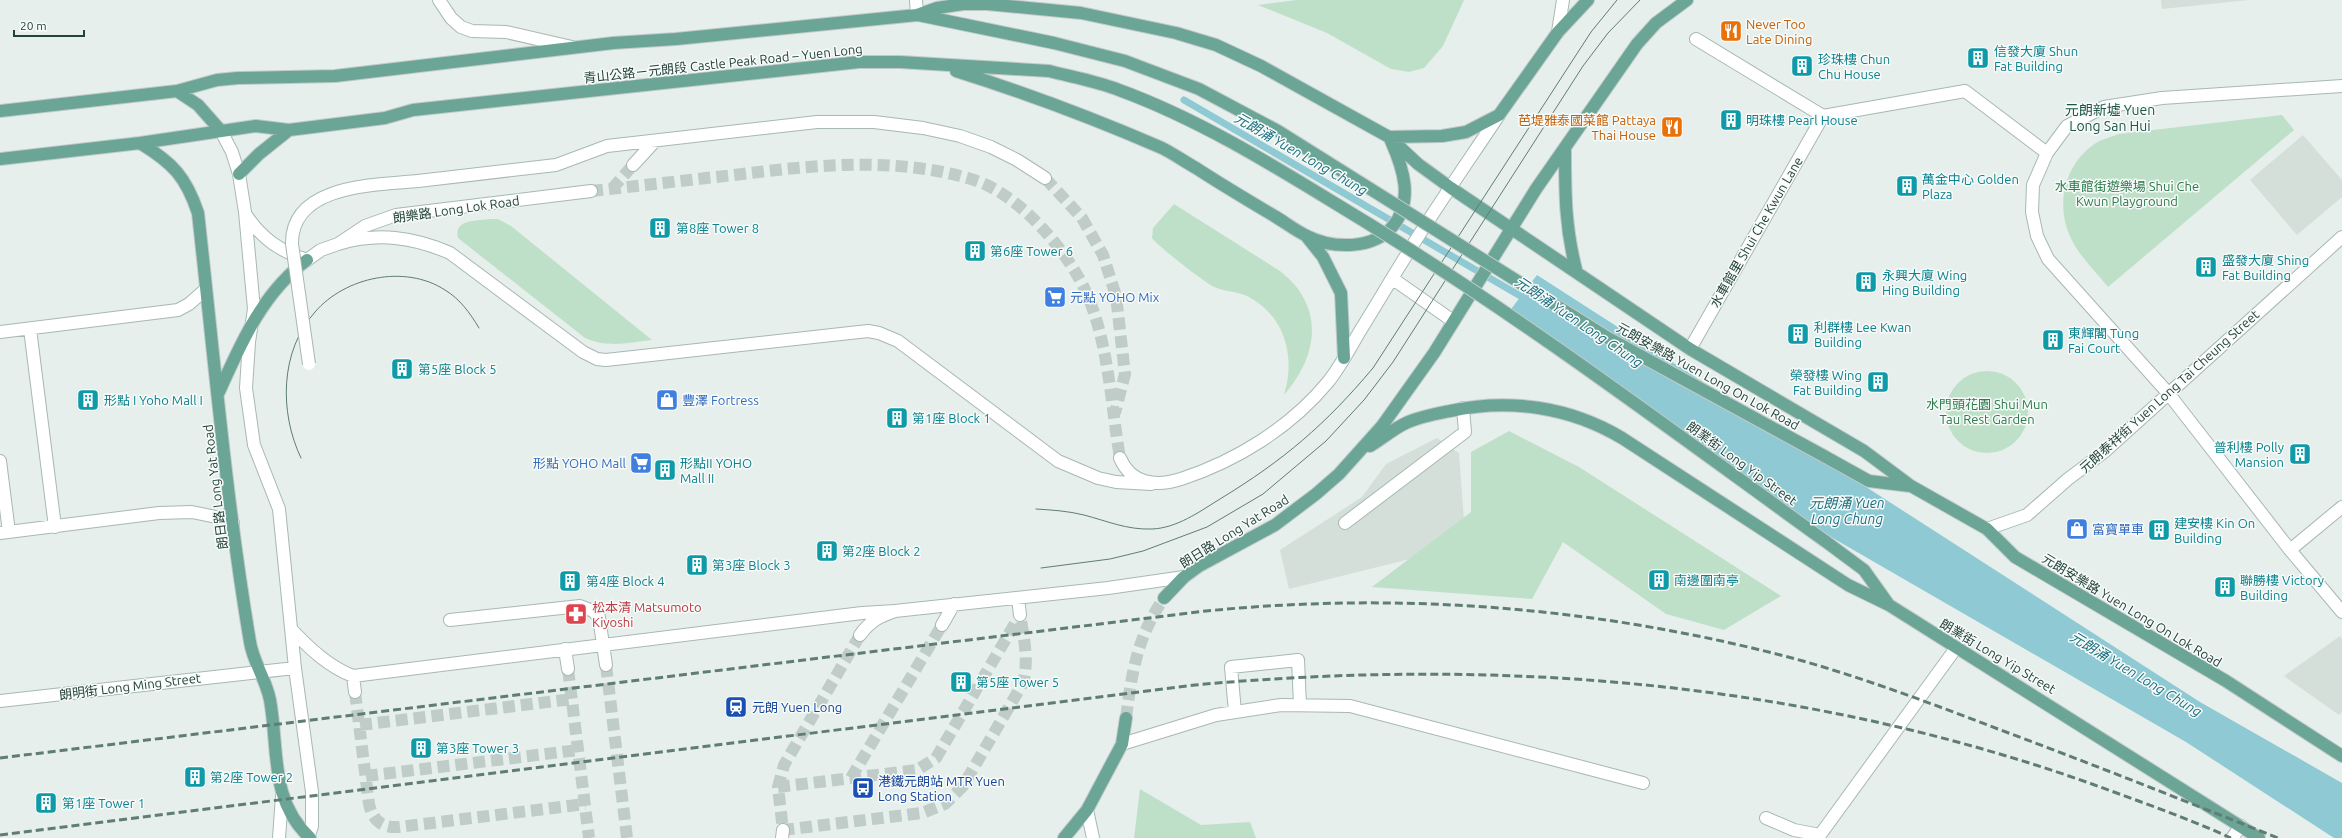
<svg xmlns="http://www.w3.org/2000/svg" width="2342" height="838" viewBox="0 0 2342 838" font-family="Ubuntu,'Noto Sans TC',sans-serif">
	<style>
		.built { fill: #d4dfda }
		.green { fill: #bfe0c8 }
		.water { fill: #8ec9d4 }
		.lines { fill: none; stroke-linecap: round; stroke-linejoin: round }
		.stream { stroke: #8ec9d4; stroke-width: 7 }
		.minor-tunnel { stroke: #bfccc8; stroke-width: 12; stroke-dasharray: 12 6; stroke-linecap: butt }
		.major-tunnel { stroke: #bfccc8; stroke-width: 12; stroke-dasharray: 12 6; stroke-linecap: butt }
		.minor-casing { stroke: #a8b8b2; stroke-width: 14 }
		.major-casing { stroke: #c2cac8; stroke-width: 14 }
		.minor { stroke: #fff; stroke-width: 12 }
		.major { stroke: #6aa596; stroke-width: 12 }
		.tram { stroke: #5f7d75; stroke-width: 1 }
		.rail { stroke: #5f7d75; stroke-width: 3; stroke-dasharray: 8 4; stroke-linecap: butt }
		.minor-bridge-casing { stroke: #a8b8b2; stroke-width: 14; stroke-linecap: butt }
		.major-bridge-casing { stroke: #c2cac8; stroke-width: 14; stroke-linecap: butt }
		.minor-bridge { stroke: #fff; stroke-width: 12 }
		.major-bridge { stroke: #6aa596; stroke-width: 12 }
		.labels { text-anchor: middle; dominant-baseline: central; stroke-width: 3; stroke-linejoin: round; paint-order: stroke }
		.food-label { font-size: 13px; fill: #c56008; stroke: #f7fbf9; text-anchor: start }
		.culture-label { font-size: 13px; fill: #0d838f; stroke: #f7fbf9; text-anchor: start }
		.street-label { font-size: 13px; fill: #24423a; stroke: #f7fbf9 }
		.park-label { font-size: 13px; fill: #2d7a4b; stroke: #f7fbf9 }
		.shop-label { font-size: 13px; fill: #366cbe; stroke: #f7fbf9; text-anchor: start }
		.health-label { font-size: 13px; fill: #be3a42; stroke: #f7fbf9; text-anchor: start }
		.transit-label { font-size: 13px; fill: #164399; stroke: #f7fbf9; text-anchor: start }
		.neighbourhood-label { font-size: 14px; fill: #1f5548; stroke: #f7fbf9 }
		.water-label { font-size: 14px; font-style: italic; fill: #1c6f80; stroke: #f7fbf9 }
	</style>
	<rect width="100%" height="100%" fill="#e6efeb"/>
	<path class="built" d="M 2161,0 L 2249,0 L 2162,9 Z
		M 2303,135 L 2342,180 L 2342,197 L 2297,235 L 2250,180 Z
		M 1437,438 L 1459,453 L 1464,521 L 1414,558 L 1289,589 L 1280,550 L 1362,497 L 1386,464 Z
		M 2340,636 L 2342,639 L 2342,712 L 2339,715 L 2284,676 Z"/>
	<path class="green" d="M 1296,0 L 1464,0 L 1443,46 L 1424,68 L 1409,72 L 1391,69 L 1327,33 L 1258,5 Z
		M 2282,115 L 2294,130 L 2108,287 C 2098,274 2084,261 2075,246 C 2054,212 2061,166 2096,143 C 2102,139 2112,137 2119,134 Z
		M 1174,204 L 1280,271 C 1325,306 1319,355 1284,395 C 1296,357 1285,315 1247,296 C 1236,291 1225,292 1214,287 C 1204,282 1159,247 1152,238 L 1153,228 Z
		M 490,219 L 498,219 L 511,226 L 652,340 C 629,343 607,348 585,338 L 458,238 C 453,219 477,221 490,219 Z
		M1946 412a41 41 0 1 1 82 0a41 41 0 1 1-82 0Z
		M 1509,431 L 1579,467 L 1781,596 L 1724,630 L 1666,614 L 1563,542 L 1532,599 L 1372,587 L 1471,512 L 1471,452 Z
		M 1140,789 L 1201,825 L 1250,822 L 1256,838 L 1134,838 Z"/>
	<path class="water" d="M 1537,275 L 2200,702 L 2342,783 L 2342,838 L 2334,838 L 2186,742 L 1831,537 L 1505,317 Z"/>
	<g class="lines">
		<path class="stream" d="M 1184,100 L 1529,301"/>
		<path class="minor-tunnel" d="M 1045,178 L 1082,218 L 1103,255 L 1116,296 L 1125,374 L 1115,413
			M 612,189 L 633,165
			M 591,191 C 639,186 687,180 734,175 C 814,165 896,156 974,180 C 1021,195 1071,254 1089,299 C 1109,349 1111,405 1120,458
			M 860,635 L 784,765 L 778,787 L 783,830 L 922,813 L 945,804 L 963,786 L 1023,683 C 1029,661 1024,638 1020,615
			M 606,665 L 627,838
			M 568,669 L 589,838
			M 355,692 L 369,804 C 373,821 382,828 399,827 L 585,804
			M 360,725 L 572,699
			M 366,776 L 578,750
			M 851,778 L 942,625
			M 778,787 L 917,770 L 936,758 L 1020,615"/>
		<path class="major-tunnel" d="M 1126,718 C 1132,672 1137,637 1164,598"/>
		<g class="minor-casing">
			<path id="minor" d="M 439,0 L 451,18 L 461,27 L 472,31 L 506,32 L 572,47
				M 916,0 L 917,15
				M 1558,32 L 1563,0
				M 1696,39 L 1823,116 L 1965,91 L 2047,153
				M 2342,86 L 2162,98 L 2104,107 L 2067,126 L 2047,153 L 2033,185 L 2032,212 L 2037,236 L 2048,259 L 2168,393 L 2290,550 L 2342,612
				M 221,131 L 232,152 L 239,174 L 245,212 L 254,309 L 249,342 L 246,388 L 254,445 L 279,509 L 295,668 L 312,792 L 312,826 L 308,838
				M 633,165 L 655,141
				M 418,181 L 556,165 L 607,146 L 817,122 L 874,122 L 923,128 L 960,136 L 991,147 L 1017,160 L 1045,178
				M 246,215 C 262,239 280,251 307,260 L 321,250 L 338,244 L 365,226 L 396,215 L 591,191
				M 338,244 C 378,232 413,237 450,253 L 583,352 L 597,359 L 606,360 L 868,331 L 879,333 L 898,341 L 1058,461 L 1098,478 L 1116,482 L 1151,484
				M 1393,279 L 1453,321
				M 30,329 L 55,527
				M 0,332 L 178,310 L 189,304 L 206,289
				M 1690,349 L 1823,116
				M 1120,458 C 1131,484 1156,487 1181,479 C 1236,461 1290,428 1328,382 C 1340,367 1350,348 1360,331 C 1375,307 1389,283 1404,259 C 1434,210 1467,163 1499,115
				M 0,461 L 9,532
				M 1345,523 L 1465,432 L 1463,408
				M 1987,529 L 2027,515 L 2068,479 L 2104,452 L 2342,237
				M 0,533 L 159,513 L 192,512 L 216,517 L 233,523
				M 2290,550 L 2342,507
				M 1018,598 L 1020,615
				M 450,620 L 580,606 L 593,611 L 599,617 L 606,665
				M 942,625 L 954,604
				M 291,629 C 309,648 329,667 353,676 L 862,613 L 895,611
				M 860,635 C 870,621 880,616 895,611 L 1108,588 L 1184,577
				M 565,649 L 568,669
				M 353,676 L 355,692
				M 0,701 L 295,668
				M 1235,712 L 1231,667 L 1298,660 L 1300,705
				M 1122,744 L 1216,715 L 1281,705 L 1350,706 L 1643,783
				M 1087,810 L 1093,838
				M 1766,818 L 1794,830 L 1820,835 L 1956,648
				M 279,838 L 282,796
				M 782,838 L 783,830
				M 2232,838 L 2241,826"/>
		</g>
		<g class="major-casing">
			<path id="major" d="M 918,15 L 1054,43
				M 956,71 C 1026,93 1095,119 1162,148 C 1174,154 1185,162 1196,168 C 1222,185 1249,201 1276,217 C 1286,223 1296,231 1307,236 C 1333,249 1373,250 1393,226 C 1414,200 1403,168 1391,141
				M 177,91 L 198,105 L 221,131
				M 0,111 L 177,91 L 217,80 L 238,78 L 335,76 L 613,43 L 676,39 L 917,15 L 937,8 L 963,4 L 987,4 L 1081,13 L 1176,33 L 1216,45 L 1261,66 L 1389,137 L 1418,164 L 1451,188 L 1690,349 L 1864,451 L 1911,486 L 1987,529 L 2015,557 L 2226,681 L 2342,756
				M 1389,137 L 1442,136 L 1466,132 L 1499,115 L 1558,32 L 1588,0
				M 140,143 C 173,163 186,177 198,213 C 214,356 226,500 250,642 C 253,662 266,679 270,700 C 279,749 269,800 310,838
				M 1565,148 C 1565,193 1565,229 1577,273
				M 0,159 L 140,143 L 256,126 L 289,130 L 385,118 L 413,110 L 859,62 L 900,62 L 1049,71
				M 239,174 L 259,154 L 289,130
				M 1307,237 L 1323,257 L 1341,293 L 1344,358
				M 219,392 C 241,343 263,292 307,260
				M 1370,446 C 1382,439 1393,429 1406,423 C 1419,417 1435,414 1450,411 C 1510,398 1570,407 1622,438 L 1848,585 L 1889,605
				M 1824,456 L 1869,481 L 1910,486
				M 1825,541 L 1864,570 L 1889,605 L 2259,838
				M 1164,598 L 1184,577 L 1199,566 L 1275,525 L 1316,494 L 1339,474 L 1382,426 L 1434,353 L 1536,189 L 1637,44 L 1656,23 L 1687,0
				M 1064,838 L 1087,810 L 1122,744 L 1126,718"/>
		</g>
		<use href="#minor" class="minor"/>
		<use href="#major" class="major"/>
		<path class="tram" d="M 301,458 C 279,412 280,351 315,312 C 345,277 405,264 445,290 C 460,299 470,313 479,328
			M 1036,509 C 1052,510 1068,511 1084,515 C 1107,521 1127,530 1152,529 C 1177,528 1199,512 1220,499 C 1284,460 1325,425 1373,368 L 1591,32 L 1617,0
			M 1041,568 L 1110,559 L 1143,551 L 1207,527 L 1263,494 L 1326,441 L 1364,400 L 1393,362 L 1583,66 L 1608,33 L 1640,0"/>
		<path class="rail" d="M 0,758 L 1206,611 C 1407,591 1608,608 1803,661 C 1869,680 1933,704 1998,729 C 2092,764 2185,801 2278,838
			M 0,835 L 1195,685 C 1500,657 1802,681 2092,784 C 2138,801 2185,817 2231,838"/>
		<g class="minor-bridge-casing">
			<path id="minor-bridge" d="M 309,364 L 292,244 C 291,184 376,185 418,181"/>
		</g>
		<g class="major-bridge-casing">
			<path id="major-bridge" d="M 1054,43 L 1125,61 L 1199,89 L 1278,131 L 1608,338 L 1824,456
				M 1049,71 C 1072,77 1097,81 1119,90 C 1209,123 1288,175 1369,224 C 1527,321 1675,433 1825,541"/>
		</g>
		<use href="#minor-bridge" class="minor-bridge"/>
		<use href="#major-bridge" class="major-bridge"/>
	</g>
	<defs>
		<g id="restaurant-square" transform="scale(1.15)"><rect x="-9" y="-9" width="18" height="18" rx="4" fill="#e8710a" stroke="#f7fbf9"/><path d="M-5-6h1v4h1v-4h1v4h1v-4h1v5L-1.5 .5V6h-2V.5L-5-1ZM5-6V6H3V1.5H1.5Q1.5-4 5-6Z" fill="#fff"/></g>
		<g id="building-square" transform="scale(1.15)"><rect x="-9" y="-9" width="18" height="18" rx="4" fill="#0f9aa8" stroke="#f7fbf9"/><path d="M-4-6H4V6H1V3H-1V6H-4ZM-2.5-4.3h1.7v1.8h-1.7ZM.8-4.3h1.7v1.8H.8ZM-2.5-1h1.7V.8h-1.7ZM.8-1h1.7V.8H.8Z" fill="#fff"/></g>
		<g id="supermarket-square" transform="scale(1.15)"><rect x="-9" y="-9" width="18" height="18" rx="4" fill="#3f7fe0" stroke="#f7fbf9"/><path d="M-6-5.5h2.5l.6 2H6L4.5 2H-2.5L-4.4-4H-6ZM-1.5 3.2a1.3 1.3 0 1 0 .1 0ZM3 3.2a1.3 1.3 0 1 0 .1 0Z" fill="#fff"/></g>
		<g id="shop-square" transform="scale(1.15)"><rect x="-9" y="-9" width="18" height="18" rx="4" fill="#3f7fe0" stroke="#f7fbf9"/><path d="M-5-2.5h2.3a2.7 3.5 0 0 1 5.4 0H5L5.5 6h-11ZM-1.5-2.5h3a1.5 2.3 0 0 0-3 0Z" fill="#fff"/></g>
		<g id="pharmacy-square" transform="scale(1.15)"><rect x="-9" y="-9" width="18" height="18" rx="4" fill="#e0444e" stroke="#f7fbf9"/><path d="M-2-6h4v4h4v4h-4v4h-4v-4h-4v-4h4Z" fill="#fff"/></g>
		<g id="station-square" transform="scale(1.15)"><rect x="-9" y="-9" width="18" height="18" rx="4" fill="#1a4fb4" stroke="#f7fbf9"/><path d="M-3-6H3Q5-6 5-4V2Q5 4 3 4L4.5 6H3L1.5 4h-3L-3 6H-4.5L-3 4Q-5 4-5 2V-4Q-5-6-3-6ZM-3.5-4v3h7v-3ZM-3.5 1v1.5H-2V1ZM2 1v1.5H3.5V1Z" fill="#fff"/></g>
		<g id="bus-square" transform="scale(1.15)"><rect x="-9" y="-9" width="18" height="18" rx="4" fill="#1a4fb4" stroke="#f7fbf9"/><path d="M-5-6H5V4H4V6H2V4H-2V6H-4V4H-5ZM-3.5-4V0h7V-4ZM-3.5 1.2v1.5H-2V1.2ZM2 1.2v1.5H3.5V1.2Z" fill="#fff"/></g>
	</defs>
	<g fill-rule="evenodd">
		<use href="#restaurant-square" x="1731" y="31"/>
		<use href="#building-square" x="1978" y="58"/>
		<use href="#building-square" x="1802" y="66"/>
		<use href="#building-square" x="1731" y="120"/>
		<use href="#restaurant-square" x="1672" y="127"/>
		<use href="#building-square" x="1907" y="186"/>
		<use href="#building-square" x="660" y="228"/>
		<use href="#building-square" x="975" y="251"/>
		<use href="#building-square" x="2206" y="267"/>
		<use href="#building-square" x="1866" y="282"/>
		<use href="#supermarket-square" x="1055" y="297"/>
		<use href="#building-square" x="1798" y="334"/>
		<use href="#building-square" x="2053" y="340"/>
		<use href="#building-square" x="402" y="369"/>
		<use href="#building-square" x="1878" y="382"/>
		<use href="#building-square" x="88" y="400"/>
		<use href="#shop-square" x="667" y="400"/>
		<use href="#building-square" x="897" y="418"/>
		<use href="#building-square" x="2300" y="454"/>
		<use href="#supermarket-square" x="641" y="463"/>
		<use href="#building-square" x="665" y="470"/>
		<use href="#shop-square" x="2077" y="529"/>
		<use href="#building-square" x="2159" y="530"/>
		<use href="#building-square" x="827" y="551"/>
		<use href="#building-square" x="697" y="565"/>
		<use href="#building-square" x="1659" y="580"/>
		<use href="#building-square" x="570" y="581"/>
		<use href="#building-square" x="2225" y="587"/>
		<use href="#pharmacy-square" x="576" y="614"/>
		<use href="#building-square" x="961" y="682"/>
		<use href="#station-square" x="736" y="707"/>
		<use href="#building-square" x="421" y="748"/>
		<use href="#building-square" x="195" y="777"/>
		<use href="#bus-square" x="863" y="788"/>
		<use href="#building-square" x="46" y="803"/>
	</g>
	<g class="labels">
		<g class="food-label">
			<text x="1746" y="24">Never Too<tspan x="1746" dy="15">Late Dining</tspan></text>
			<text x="1656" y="120" text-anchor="end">芭堤雅泰國菜館 Pattaya<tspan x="1656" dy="15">Thai House</tspan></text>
		</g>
		<g class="culture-label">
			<text x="1994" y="51">信發大廈 Shun<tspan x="1994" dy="15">Fat Building</tspan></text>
			<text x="1818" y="59">珍珠樓 Chun<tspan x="1818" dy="15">Chu House</tspan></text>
			<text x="1746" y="120">明珠樓 Pearl House</text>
			<text x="1922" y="179">萬金中心 Golden<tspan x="1922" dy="15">Plaza</tspan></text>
			<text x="676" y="228">第8座 Tower 8</text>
			<text x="990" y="251">第6座 Tower 6</text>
			<text x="2222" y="260">盛發大廈 Shing<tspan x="2222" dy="15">Fat Building</tspan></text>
			<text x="1882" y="275">永興大廈 Wing<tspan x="1882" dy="15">Hing Building</tspan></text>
			<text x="1814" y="327">利群樓 Lee Kwan<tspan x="1814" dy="15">Building</tspan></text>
			<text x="2068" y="333">東輝閣 Tung<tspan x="2068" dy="15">Fai Court</tspan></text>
			<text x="418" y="369">第5座 Block 5</text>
			<text x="1862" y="375" text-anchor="end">榮發樓 Wing<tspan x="1862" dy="15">Fat Building</tspan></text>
			<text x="104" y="400">形點 I Yoho Mall I</text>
			<text x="912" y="418">第1座 Block 1</text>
			<text x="2284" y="447" text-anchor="end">普利樓 Polly<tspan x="2284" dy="15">Mansion</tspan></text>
			<text x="680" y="463">形點II YOHO<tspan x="680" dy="15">Mall II</tspan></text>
			<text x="2174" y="523">建安樓 Kin On<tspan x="2174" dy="15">Building</tspan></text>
			<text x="842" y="551">第2座 Block 2</text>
			<text x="712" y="565">第3座 Block 3</text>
			<text x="1674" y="580">南邊圍南亭</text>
			<text x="2240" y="580">聯勝樓 Victory<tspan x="2240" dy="15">Building</tspan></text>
			<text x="586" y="581">第4座 Block 4</text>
			<text x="976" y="682">第5座 Tower 5</text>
			<text x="436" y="748">第3座 Tower 3</text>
			<text x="210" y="777">第2座 Tower 2</text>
			<text x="62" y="803">第1座 Tower 1</text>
		</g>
		<g class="street-label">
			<text transform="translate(723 63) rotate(-6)">青山公路－元朗段 Castle Peak Road – Yuen Long</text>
			<text transform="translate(456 209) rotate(-8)">朗樂路 Long Lok Road</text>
			<text transform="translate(1756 232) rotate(-60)">水車館里 Shui Che Kwun Lane</text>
			<text transform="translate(1708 376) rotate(29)">元朗安樂路 Yuen Long On Lok Road</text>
			<text transform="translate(2169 391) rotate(-42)">元朗泰祥街 Yuen Long Tai Cheung Street</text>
			<text transform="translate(1742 463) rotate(36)">朗業街 Long Yip Street</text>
			<text transform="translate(215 487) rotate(-97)">朗日路 Long Yat Road</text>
			<text transform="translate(1234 531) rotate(-32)">朗日路 Long Yat Road</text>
			<text transform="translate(2132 610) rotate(31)">元朗安樂路 Yuen Long On Lok Road</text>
			<text transform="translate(1998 656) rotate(31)">朗業街 Long Yip Street</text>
			<text transform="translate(130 686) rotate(-7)">朗明街 Long Ming Street</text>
		</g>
		<g class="park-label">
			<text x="2127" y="186">水車館街遊樂場 Shui Che<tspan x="2127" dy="15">Kwun Playground</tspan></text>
			<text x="1987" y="404">水門頭花園 Shui Mun<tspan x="1987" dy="15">Tau Rest Garden</tspan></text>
		</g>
		<g class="shop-label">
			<text x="1070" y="297">元點 YOHO Mix</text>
			<text x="682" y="400">豐澤 Fortress</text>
			<text x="626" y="463" text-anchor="end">形點 YOHO Mall</text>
			<text x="2092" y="529">富寶單車</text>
		</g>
		<g class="health-label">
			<text x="592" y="607">松本清 Matsumoto<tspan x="592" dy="15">Kiyoshi</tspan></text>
		</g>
		<g class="transit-label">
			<text x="752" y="707">元朗 Yuen Long</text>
			<text x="878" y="781">港鐵元朗站 MTR Yuen<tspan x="878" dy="15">Long Station</tspan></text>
		</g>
		<g class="neighbourhood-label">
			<text x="2110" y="110">元朗新墟 Yuen<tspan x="2110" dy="16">Long San Hui</tspan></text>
		</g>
		<g class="water-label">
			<text transform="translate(1301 154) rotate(30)">元朗涌 Yuen Long Chung</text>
			<text transform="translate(1579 322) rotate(34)">元朗涌 Yuen Long Chung</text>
			<text x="1847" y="503">元朗涌 Yuen<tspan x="1847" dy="16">Long Chung</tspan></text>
			<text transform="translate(2136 674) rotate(31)">元朗涌 Yuen Long Chung</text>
		</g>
	</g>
	<path d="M14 30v6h70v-6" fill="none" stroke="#24423a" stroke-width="2"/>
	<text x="20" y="30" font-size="12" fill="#24423a" stroke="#f7fbf9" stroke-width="3" paint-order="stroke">20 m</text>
</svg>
